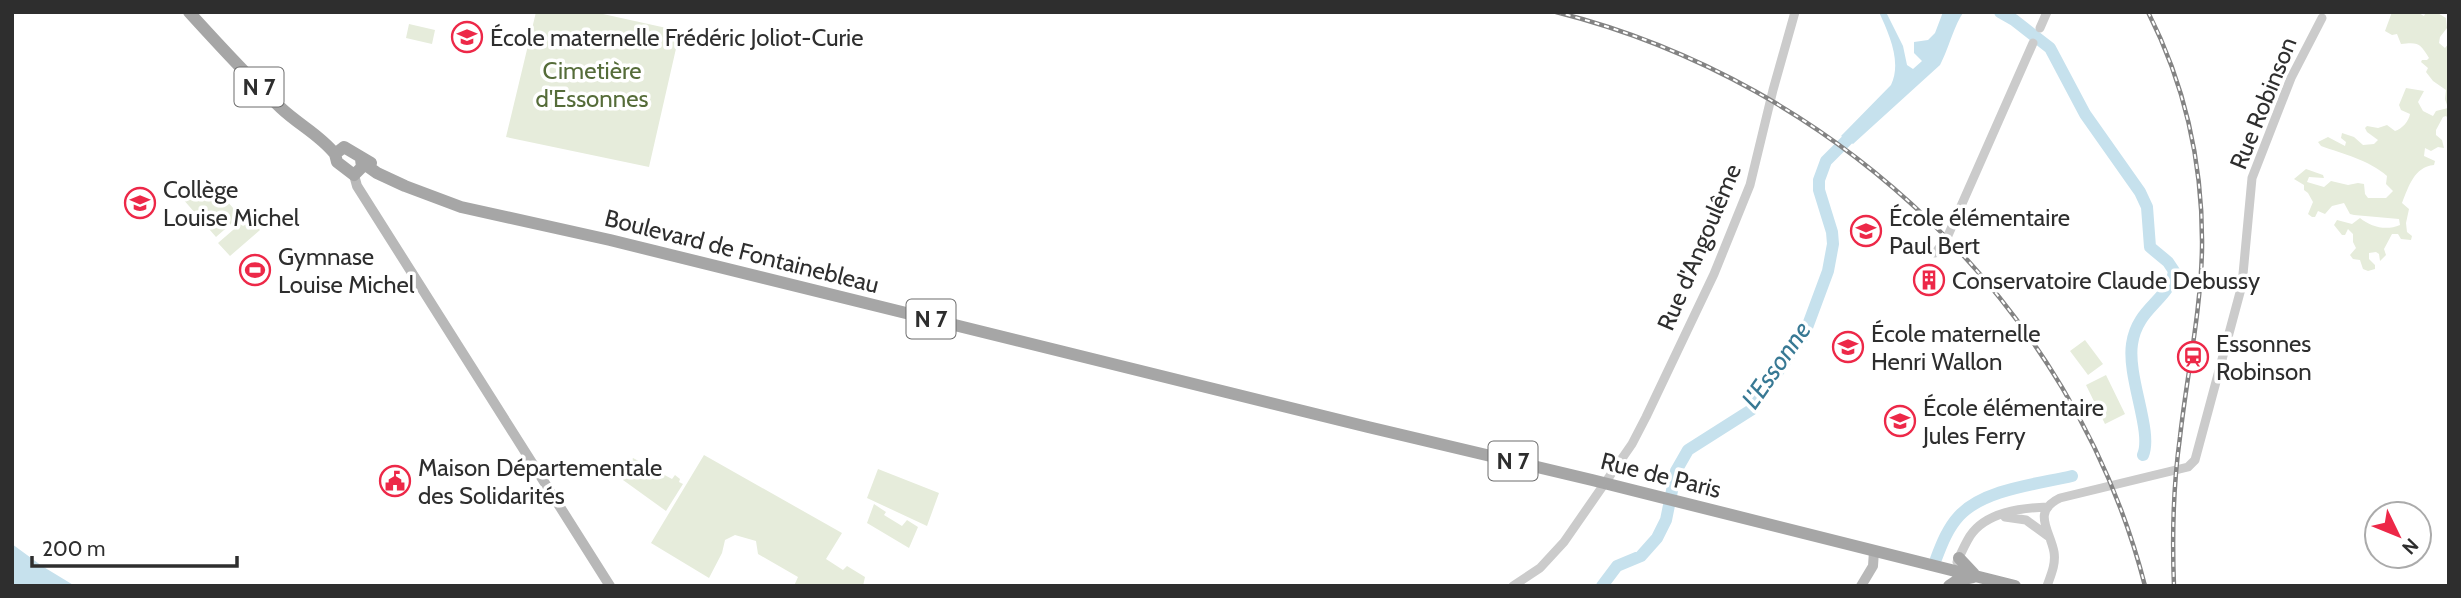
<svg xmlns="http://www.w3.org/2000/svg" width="2461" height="598" viewBox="0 0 2461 598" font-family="Cabin,sans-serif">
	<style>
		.green { fill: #e6ecdb }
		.water { fill: #c6e1ed }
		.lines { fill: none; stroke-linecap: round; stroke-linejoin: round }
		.river { stroke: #c6e1ed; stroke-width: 12 }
		.tertiary { stroke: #cbcbcb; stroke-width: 9 }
		.secondary { stroke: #b8b8b8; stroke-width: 10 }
		.primary { stroke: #a6a6a6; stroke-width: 12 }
		.rail-casing { stroke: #838383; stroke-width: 4.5 }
		.rail { stroke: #fff; stroke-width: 2; stroke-dasharray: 5; stroke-linecap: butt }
		.labels { text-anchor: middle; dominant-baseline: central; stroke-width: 7; stroke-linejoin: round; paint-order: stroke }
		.shield { fill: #fff; stroke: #6d6d6d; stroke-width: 2 }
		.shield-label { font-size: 23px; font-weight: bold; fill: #2e2e2e }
		.poi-label { font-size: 24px; fill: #2e2e2e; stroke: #fff; text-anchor: start }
		.park-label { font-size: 24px; fill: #556c39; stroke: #fff }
		.street-label { font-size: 24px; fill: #2e2e2e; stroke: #fff }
		.water-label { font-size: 26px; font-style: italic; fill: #387994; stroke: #fff }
	</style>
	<rect width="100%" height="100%" fill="#fff"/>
	<path class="green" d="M 536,12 L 603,12 L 603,14 L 680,31 L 649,167 L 506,137 Z
		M 2392,12 L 2417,12 L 2424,16 L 2426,12 L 2436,12 L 2446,18 L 2447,28 L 2440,37 L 2439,43 L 2445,48 L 2449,43 L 2449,119 L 2446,116 L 2443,117 L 2436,130 L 2436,135 L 2442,140 L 2444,148 L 2438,147 L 2431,151 L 2425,148 L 2424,156 L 2435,161 L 2434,165 C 2414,167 2409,186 2402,203 L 2409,209 L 2406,223 L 2407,232 L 2412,236 L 2411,240 L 2401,239 L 2398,234 L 2392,234 L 2384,249 L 2386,255 L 2380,261 L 2379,254 L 2376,252 L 2369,253 L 2369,259 L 2375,265 L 2375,269 L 2368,271 L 2363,269 L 2360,260 L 2353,259 L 2350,255 L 2356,248 L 2353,242 L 2353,234 L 2348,229 L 2345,235 L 2342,235 L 2334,225 L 2337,220 L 2352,224 L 2360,218 C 2371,227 2386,231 2400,225 L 2399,219 L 2354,215 L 2350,214 L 2344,203 L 2332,206 L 2325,214 L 2318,211 L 2315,217 L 2312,217 L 2308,214 L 2313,202 L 2308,193 L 2304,190 L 2304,185 L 2294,179 L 2306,169 L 2323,175 L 2324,178 L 2309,177 L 2307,182 L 2324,187 L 2331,181 L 2348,185 L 2358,183 L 2364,184 L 2365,194 L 2368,198 L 2386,198 L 2393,191 L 2386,184 L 2387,176 C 2369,160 2343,154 2321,146 L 2318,142 L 2328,137 L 2345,146 L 2346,142 L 2341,138 L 2342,133 L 2354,137 L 2363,145 L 2374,144 L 2378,140 L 2367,132 L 2365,128 L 2367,126 L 2378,128 L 2387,125 L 2395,131 C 2402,129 2409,121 2410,114 L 2401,110 L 2399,105 L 2406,88 L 2424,91 L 2418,102 L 2423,111 L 2433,116 L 2436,111 L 2448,108 L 2445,99 L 2446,90 L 2433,81 L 2426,72 L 2428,68 L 2421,62 L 2422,60 L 2427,60 L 2429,58 C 2420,44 2420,42 2401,44 L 2397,34 L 2392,35 L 2385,31 Z
		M 409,24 L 435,30 L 432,44 L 406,38 Z
		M 206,177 L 240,216 L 216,237 L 182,198 Z
		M 248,217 L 260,230 L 230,256 L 218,243 Z
		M 2085,340 L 2103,364 L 2088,375 L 2070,351 Z
		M 2106,375 L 2125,414 L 2105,424 L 2086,385 Z
		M 704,455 L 842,533 L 826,559 L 843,570 L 847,566 L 865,577 L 863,586 L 794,586 L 798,577 L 758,554 L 756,541 L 735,535 L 725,540 L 722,553 L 709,578 L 651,543 Z
		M 633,458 L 672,479 L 675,475 L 680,479 L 679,482 L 683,484 L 666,511 L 623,480 Z
		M 878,469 L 939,493 L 927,526 L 867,498 Z
		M 874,504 L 886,512 L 884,515 L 902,526 L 907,520 L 918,527 L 909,548 L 867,523 Z"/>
	<path class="water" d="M 1879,12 L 1886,12 L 1903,46 L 1907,65 L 1913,69 L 1922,61 L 1914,53 L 1914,42 L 1928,40 L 1935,33 L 1943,12 L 1964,12 C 1955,22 1948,51 1940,65 L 1853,144 L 1841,136 L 1891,85 C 1902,62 1889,34 1879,12 Z
		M 12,544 L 42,566 L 75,586 L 12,586 Z"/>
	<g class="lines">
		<path class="river" d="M 2000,12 L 2014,20 L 2050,48 L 2085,114 L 2140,192 L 2147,207 L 2150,247 L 2168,262 L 2174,271 C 2170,300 2137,307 2132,344 C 2127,377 2153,432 2143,455
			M 1936,559 C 1942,543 1948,528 1959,516 C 1984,489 2038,484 2072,476
			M 1602,586 L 1617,566 L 1641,556 L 1657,538 L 1666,520 L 1676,471 L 1688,450 L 1751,410 L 1805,333 L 1828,271 L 1833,244 L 1832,232 L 1819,190 L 1819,180 L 1826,161 L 1857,130"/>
		<path class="tertiary" d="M 2040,28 L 2047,12
			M 1935,253 L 1946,240 L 2033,43
			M 2005,517 L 2026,520 L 2048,536
			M 1957,562 C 1961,553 1965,544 1970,536 C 1986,512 2021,508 2047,507
			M 1513,586 L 1540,568 L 1564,542 L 1632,444 L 1646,417 L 1714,274 L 1750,185 L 1773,90 L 1795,12
			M 2047,586 C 2051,575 2056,564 2054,552 C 2050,530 2031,512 2060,498 L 2188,467 L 2195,460 L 2242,285 L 2252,178 L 2291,78 L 2322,18"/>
		<path class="secondary" d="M 354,175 L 357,186 L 610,586
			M 1861,586 L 1873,566 L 1874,551"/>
		<path class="primary" d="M 189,12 C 219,45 249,78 281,108 C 299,125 320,135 335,154
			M 361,159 L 362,167 L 354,175 L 337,162 L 335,154 L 344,147 L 371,163
			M 363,163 L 377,173 L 405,186 L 461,207 L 610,240 L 1368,427 L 1592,480 L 2015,586
			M 1959,558 L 1974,574
			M 1949,586 L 1958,580 L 1973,577"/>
		<g class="rail-casing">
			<path id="rail" d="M 1556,12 C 1835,82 2073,304 2145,586
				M 2148,12 C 2185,85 2203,166 2202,248 C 2201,311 2187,374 2180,437 C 2173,487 2172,536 2174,586"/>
		</g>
		<use href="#rail" class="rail"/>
	</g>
	<defs>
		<g id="school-ring" transform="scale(1.575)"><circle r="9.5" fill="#fff" stroke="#ed2848" stroke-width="1.5"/><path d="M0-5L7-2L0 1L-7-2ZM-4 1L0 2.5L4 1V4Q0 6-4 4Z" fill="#ed2848"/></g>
		<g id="stadium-ring" transform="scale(1.575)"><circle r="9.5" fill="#fff" stroke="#ed2848" stroke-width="1.5"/><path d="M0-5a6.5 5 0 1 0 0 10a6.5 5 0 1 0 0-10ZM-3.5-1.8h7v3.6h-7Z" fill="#ed2848"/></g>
		<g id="building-ring" transform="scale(1.575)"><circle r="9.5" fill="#fff" stroke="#ed2848" stroke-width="1.5"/><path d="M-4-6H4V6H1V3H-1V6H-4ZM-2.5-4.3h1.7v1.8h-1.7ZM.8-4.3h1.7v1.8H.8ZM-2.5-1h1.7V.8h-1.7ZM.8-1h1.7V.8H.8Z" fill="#ed2848"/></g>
		<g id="station-ring" transform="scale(1.575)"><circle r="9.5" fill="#fff" stroke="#ed2848" stroke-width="1.5"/><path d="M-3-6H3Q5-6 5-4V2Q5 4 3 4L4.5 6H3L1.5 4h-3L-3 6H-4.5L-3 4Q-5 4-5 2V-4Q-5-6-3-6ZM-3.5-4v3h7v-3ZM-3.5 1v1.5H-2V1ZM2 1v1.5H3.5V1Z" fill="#ed2848"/></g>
		<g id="civic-ring" transform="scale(1.575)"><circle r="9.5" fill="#fff" stroke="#ed2848" stroke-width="1.5"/><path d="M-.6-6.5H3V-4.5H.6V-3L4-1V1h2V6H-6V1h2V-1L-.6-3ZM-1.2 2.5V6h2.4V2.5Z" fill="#ed2848"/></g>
	</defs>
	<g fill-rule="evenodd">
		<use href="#school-ring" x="467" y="37"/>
		<use href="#school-ring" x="140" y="203"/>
		<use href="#school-ring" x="1866" y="231"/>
		<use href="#stadium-ring" x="255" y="270"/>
		<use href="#building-ring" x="1929" y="280"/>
		<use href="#school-ring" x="1848" y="347"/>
		<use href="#station-ring" x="2193" y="357"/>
		<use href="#school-ring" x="1900" y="421"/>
		<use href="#civic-ring" x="395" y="481"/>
	</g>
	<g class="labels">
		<g class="shield">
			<rect x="234.5" y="67.5" width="49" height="39" rx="5"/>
			<rect x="906.5" y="299.5" width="49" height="39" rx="5"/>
			<rect x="1488.5" y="441.5" width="49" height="39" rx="5"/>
		</g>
		<g class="shield-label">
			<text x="259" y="87">N 7</text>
			<text x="931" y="319">N 7</text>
			<text x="1513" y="461">N 7</text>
		</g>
		<g class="poi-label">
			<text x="490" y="37">École maternelle Frédéric Joliot-Curie</text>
			<text x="163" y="189">Collège<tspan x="163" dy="28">Louise Michel</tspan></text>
			<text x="1889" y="217">École élémentaire<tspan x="1889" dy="28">Paul Bert</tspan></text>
			<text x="278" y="256">Gymnase<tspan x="278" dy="28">Louise Michel</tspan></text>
			<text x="1952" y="280">Conservatoire Claude Debussy</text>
			<text x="1871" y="333">École maternelle<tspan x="1871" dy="28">Henri Wallon</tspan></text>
			<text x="2216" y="343">Essonnes<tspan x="2216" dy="28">Robinson</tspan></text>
			<text x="1923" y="407">École élémentaire<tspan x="1923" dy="28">Jules Ferry</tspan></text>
			<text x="418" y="467">Maison Départementale<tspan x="418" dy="28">des Solidarités</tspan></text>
		</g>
		<g class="park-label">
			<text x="592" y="70">Cimetière<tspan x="592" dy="28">d'Essonnes</tspan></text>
		</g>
		<g class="street-label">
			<text transform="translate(2263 103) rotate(-68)">Rue Robinson</text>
			<text transform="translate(1699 247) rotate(-67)">Rue d'Angoulême</text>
			<text transform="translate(742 251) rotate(14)">Boulevard de Fontainebleau</text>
			<text transform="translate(1661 475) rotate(14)">Rue de Paris</text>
		</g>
		<g class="water-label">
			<text transform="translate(1776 365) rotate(-55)">L'Essonne</text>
		</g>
	</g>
	<rect width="2461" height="598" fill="none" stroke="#2e2e2e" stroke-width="28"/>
	<g transform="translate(2398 535) rotate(133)"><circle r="33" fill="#ffffff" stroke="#ababab" stroke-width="2"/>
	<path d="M0-5L12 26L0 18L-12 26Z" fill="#ed2848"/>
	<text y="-10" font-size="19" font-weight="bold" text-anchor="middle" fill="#2e2e2e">N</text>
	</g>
	<path d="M32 556v10h205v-10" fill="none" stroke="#2e2e2e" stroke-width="3.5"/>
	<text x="42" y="556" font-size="21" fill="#2e2e2e" stroke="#ffffff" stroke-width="5" paint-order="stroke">200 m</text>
</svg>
